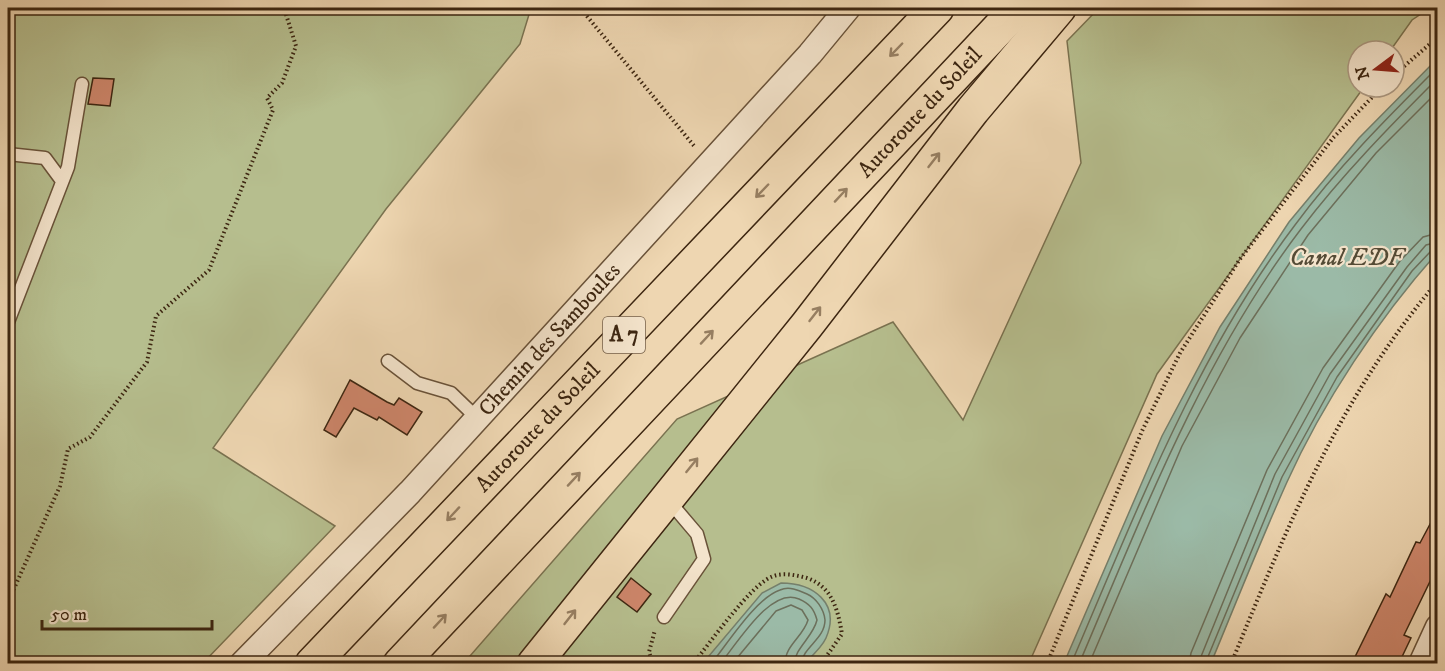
<svg xmlns="http://www.w3.org/2000/svg" width="1445" height="671" viewBox="0 0 1445 671" font-family="'IM FELL DW Pica',serif">
	<style>
		.green { fill: #b6be8e; stroke: #7a7250; stroke-width: 1.5 }
		.water { fill: #9bbaa7; stroke: #757f6b; stroke-width: 1.5 }
		.lines { fill: none; stroke-linecap: round; stroke-linejoin: round }
		.shore { stroke: #6c705c; stroke-width: 1.5 }
		.building { fill: #ce866b; stroke: #3d2611; stroke-width: 1.5 }
		.lane-casing { stroke: #695239; stroke-width: 15 }
		.street-casing { stroke: #695239; stroke-width: 27 }
		.highway-casing { stroke: #3d2611; stroke-width: 36 }
		.path { stroke: #3d2611; stroke-width: 4; stroke-dasharray: 1.5 3; stroke-linecap: butt }
		.lane { stroke: #f4e4cc; stroke-width: 12 }
		.street { stroke: #f4e4cc; stroke-width: 24 }
		.highway { stroke: #eed6b1; stroke-width: 33 }
		.oneway { stroke: #967e61 }
		.labels { text-anchor: middle; dominant-baseline: central; stroke-width: 4.5; stroke-linejoin: round; paint-order: stroke }
		.shield { fill: #f4e4cc; stroke: #745f49; stroke-width: 1.5 }
		.shield-label { font-size: 21px; font-weight: bold; fill: #3d2611 }
		.street-label { font-size: 22px; fill: #3d2611; stroke: #f4e4cc }
		.water-label { font-size: 24px; font-style: italic; fill: #544b36; stroke: #f4e4cc }
	</style>
	<rect width="100%" height="100%" fill="#eed6b1"/>
	<filter id="stains"><feTurbulence type="fractalNoise" baseFrequency=".00333" numOctaves="4"/><feColorMatrix values="0 0 0 0 .2 0 0 0 0 .09 0 0 0 0 .02 0 0 0 .5 -.17"/></filter>
	<radialGradient id="worn" r=".72"><stop offset=".6" stop-color="#630" stop-opacity="0"/><stop offset="1" stop-color="#630" stop-opacity=".3"/></radialGradient>
	<path class="green" d="M 8,8 L 531,8 L 520,44 L 386,209 L 213,448 L 335,526 L 203,663 L 8,663 Z
		M 1099,8 L 1430,8 L 1412,20 L 1390,51 L 1358,51 L 1358,87 L 1364,87 L 1157,374 L 1029,663 L 463,664 L 677,419 L 893,322 L 963,420 L 1081,163 L 1067,41 Z"/>
	<path class="water" d="M 1437,59 L 1437,253 C 1379,318 1323,402 1287,482 C 1260,542 1236,603 1211,663 L 1064,663 L 1162,436 L 1220,327 L 1289,222 L 1359,138 Z
		M 781,583 C 813,583 841,603 826,638 C 822,647 812,656 805,663 L 703,663 L 762,593 Z"/>
	<g class="lines">
		<path class="shore" d="M 711,664 C 728,643 756,598 780,590 C 789,586 798,590 807,594 C 816,598 824,609 825,620 C 825,639 803,647 801,664
			M 720,664 C 737,644 771,586 799,599 C 810,604 814,609 817,620 C 813,637 795,648 794,664
			M 732,664 L 776,611 L 791,605 L 802,610 L 808,620 C 803,637 785,645 785,664
			M 1071,664 C 1136,513 1195,357 1295,225 C 1337,168 1387,118 1438,67
			M 1079,664 C 1143,514 1202,359 1301,229 C 1342,175 1390,126 1438,78
			M 1089,664 L 1182,446 L 1240,338 L 1308,235 L 1376,153 L 1438,91
			M 1189,664 L 1191,653 L 1267,470 L 1323,368 L 1400,261 L 1423,237 L 1438,233
			M 1198,664 L 1275,474 L 1330,374 L 1407,267 L 1426,245 L 1438,242
			M 1205,664 L 1282,477 L 1337,377 L 1412,271 L 1431,251 L 1438,249"/>
	</g>
	<path class="building" d="M 93,78 L 114,79 L 110,106 L 88,104 Z
		M 350,380 L 387,402 L 394,405 L 399,398 L 422,412 L 407,435 L 379,417 L 377,420 L 354,408 L 336,437 L 324,430 Z
		M 1437,511 L 1437,567 L 1404,635 L 1411,638 L 1399,663 L 1352,663 L 1386,594 L 1390,597 L 1416,542 L 1420,543 Z
		M 631,578 L 651,594 L 637,612 L 617,597 Z"/>
	<g class="lines">
		<g class="lane-casing">
			<path id="lane" d="M 8,154 L 45,158 L 62,181
				M 8,322 L 68,167 L 82,84
				M 388,361 L 417,383 L 451,393 L 477,418
				M 664,617 L 704,559 L 697,534 L 669,501"/>
		</g>
		<g class="street-casing">
			<g id="street">
				<path id="s1" d="M 242,664 L 410,492 L 810,54 L 848,8"/>
				<path d="M 1421,664 L 1438,627"/>
			</g>
		</g>
		<g class="highway-casing">
			<g id="highway">
				<path id="s2" d="M 312,664 L 937,8"/>
				<path id="s3" d="M 400,664 L 1018,8"/>
				<path d="M 534,664 L 807,325 L 973,110 L 1059,8"/>
			</g>
		</g>
		<path class="path" d="M 583,8 L 586,15 L 695,147
			M 1394,75 L 1438,37
			M 8,602 L 60,486 L 68,449 L 90,437 L 147,362 L 156,316 L 209,270 L 273,110 L 267,98 L 282,83 L 296,46 L 284,8
			M 653,664 L 649,652 L 655,630
			M 693,664 C 709,644 750,586 771,577 C 782,572 796,575 807,578 C 833,587 838,611 842,634 L 821,664
			M 1047,664 L 1142,431 L 1180,353 L 1240,259 L 1333,138 L 1382,87
			M 1231,664 C 1288,525 1339,397 1438,281"/>
		<use href="#lane" class="lane"/>
		<use href="#street" class="street"/>
		<use href="#highway" class="highway"/>
	</g>
	<defs><path id="oneway-shaft" d="M-6 0H5M1.5-3L5.5 0L1.5 3" fill="none" stroke-width="1.6" stroke-linecap="round" stroke-linejoin="round" transform="scale(1.5)"/></defs>
	<g class="oneway">
		<use href="#oneway-shaft" transform="translate(896 50) rotate(134)"/>
		<use href="#oneway-shaft" transform="translate(934 160) rotate(-52)"/>
		<use href="#oneway-shaft" transform="translate(762 191) rotate(134)"/>
		<use href="#oneway-shaft" transform="translate(841 195) rotate(-47)"/>
		<use href="#oneway-shaft" transform="translate(815 314) rotate(-52)"/>
		<use href="#oneway-shaft" transform="translate(707 337) rotate(-47)"/>
		<use href="#oneway-shaft" transform="translate(692 465) rotate(-51)"/>
		<use href="#oneway-shaft" transform="translate(574 479) rotate(-47)"/>
		<use href="#oneway-shaft" transform="translate(453 514) rotate(133)"/>
		<use href="#oneway-shaft" transform="translate(570 617) rotate(-52)"/>
		<use href="#oneway-shaft" transform="translate(440 621) rotate(-47)"/>
	</g>
	<g class="labels">
		<rect class="shield" x="603" y="317" width="42" height="36" rx="4.5"/>
		<g class="shield-label">
			<text x="624" y="335">A 7</text>
		</g>
		<g class="street-label">
			<text stroke="none"><textPath href="#s3" startOffset="758">Autoroute du Soleil</textPath></text>
			<text stroke="none"><textPath href="#s1" startOffset="447">Chemin des Samboules</textPath></text>
			<text stroke="none"><textPath href="#s2" startOffset="327">Autoroute du Soleil</textPath></text>
		</g>
		<g class="water-label">
			<text x="1346" y="258">Canal EDF</text>
		</g>
	</g>
	<rect width="1445" height="671" fill="none" stroke="#eed6b1" stroke-width="30"/>
	<rect x="9" y="9" width="1427" height="653" fill="none" stroke="#3d2611" stroke-width="3"/>
	<rect x="15" y="15" width="1415" height="641" fill="none" stroke="#3d2611" stroke-width="1.5"/>
	<g transform="translate(1376 69) rotate(254)"><circle r="28" fill="#f4e4cc" stroke="#ab9881" stroke-width="1.5"/>
	<path d="M0-4.5L10 22L0 15L-10 22Z" fill="#8f2418"/>
	<text y="-9" font-size="16" font-weight="bold" text-anchor="middle" fill="#3d2611">N</text>
	</g>
	<path d="M42 620v9h170v-9" fill="none" stroke="#3d2611" stroke-width="3"/>
	<text x="51" y="620" font-size="18" fill="#3d2611" stroke="#f4e4cc" stroke-width="4.5" paint-order="stroke">50 m</text>
	<rect width="100%" height="100%" filter="url(#stains)"/>
	<rect width="100%" height="100%" fill="url(#worn)"/>
</svg>
